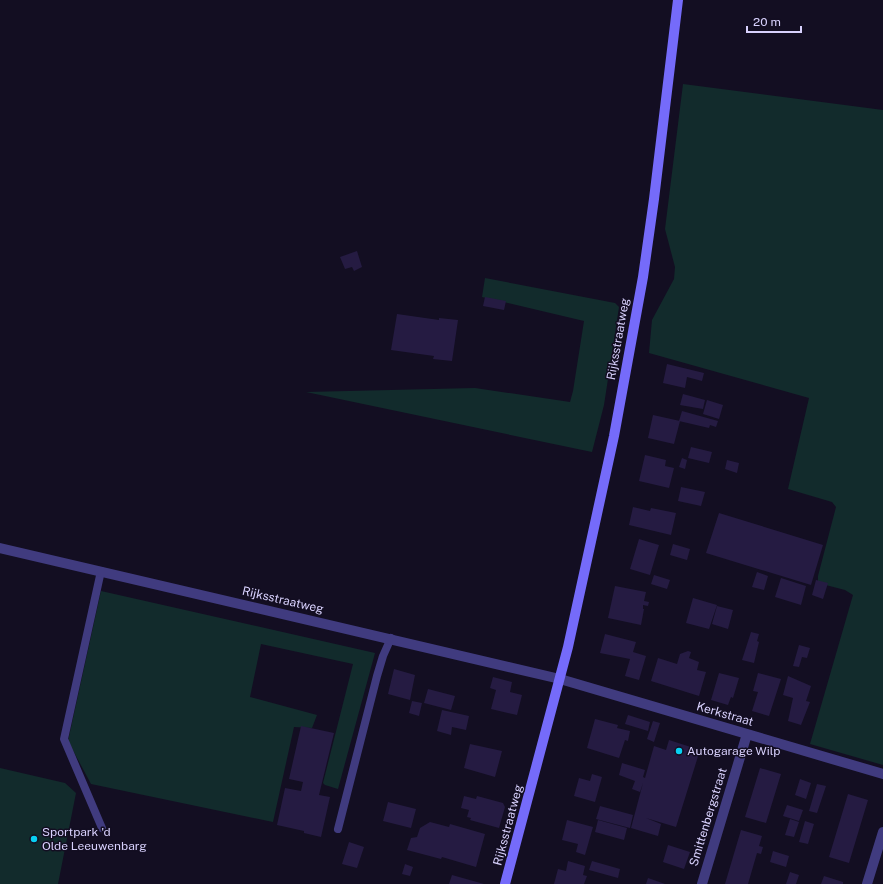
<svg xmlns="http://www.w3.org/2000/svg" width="883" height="884" viewBox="0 0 883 884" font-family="'Public Sans',sans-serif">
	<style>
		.green { fill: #122b2c }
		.building { fill: #251b42 }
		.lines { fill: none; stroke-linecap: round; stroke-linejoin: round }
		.lane { stroke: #403b7f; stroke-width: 8 }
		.street { stroke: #403b7f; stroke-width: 10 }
		.secondary { stroke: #756bfa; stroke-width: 10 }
		.poi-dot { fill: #08d0f2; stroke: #130e22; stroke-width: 1.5 }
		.labels { text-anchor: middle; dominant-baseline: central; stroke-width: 3; stroke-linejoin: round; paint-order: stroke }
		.street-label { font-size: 12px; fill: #d8d1fd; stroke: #130e22 }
		.poi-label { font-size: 12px; fill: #d8d1fd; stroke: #130e22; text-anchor: start }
	</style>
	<rect width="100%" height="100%" fill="#130e22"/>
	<path class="green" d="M 683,84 L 883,110 L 883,765 L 810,744 L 853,595 L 845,590 L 818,583 L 818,576 L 836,507 L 832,502 L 788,489 L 809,398 L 649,353 L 652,320 L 674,279 L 675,267 L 665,229 Z
		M 485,278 L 615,303 L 619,307 L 604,405 L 592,452 L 306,392 L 475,388 L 570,402 L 573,391 L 584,321 L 482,297 Z
		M 101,591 L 375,653 L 338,789 L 325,785 L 323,783 L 353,664 L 261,644 L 250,697 L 317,715 L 312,728 L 294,727 L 273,822 L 91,784 L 68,741 Z
		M 0,768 L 65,783 L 76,793 L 58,884 L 0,884 Z"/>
	<path class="building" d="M 357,251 L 362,267 L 354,271 L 352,267 L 345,269 L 340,257 Z
		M 485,297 L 506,301 L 504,310 L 483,306 Z
		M 397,314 L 439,320 L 439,318 L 458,320 L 452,361 L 433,359 L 434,356 L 391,350 Z
		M 667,364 L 704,373 L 702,381 L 687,377 L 685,388 L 663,383 Z
		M 683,394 L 705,400 L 703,409 L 680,405 Z
		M 707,400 L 723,405 L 719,419 L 703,414 Z
		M 682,411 L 718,421 L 716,427 L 710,425 L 709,428 L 679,421 Z
		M 653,415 L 680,421 L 674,444 L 648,438 Z
		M 691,447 L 712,452 L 709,463 L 688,458 Z
		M 645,455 L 666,460 L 665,466 L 674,468 L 669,488 L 639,481 Z
		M 682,458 L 687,460 L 685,469 L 679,467 Z
		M 727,460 L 739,463 L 737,473 L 725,469 Z
		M 681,487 L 705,492 L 701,506 L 678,501 Z
		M 633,507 L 650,511 L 651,508 L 676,513 L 671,535 L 629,525 Z
		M 719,513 L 823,545 L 811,585 L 706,553 Z
		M 639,539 L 659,545 L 650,575 L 630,569 Z
		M 673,544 L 690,549 L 687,560 L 670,555 Z
		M 757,572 L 768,576 L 764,590 L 752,587 Z
		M 654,575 L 670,580 L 667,589 L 651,584 Z
		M 781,578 L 806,586 L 801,605 L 775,597 Z
		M 816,580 L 828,583 L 823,599 L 812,595 Z
		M 615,586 L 646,592 L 644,601 L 649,602 L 648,606 L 643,605 L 643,609 L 644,609 L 641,625 L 608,618 Z
		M 693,598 L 717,605 L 709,629 L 686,623 Z
		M 717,606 L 733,610 L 728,629 L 712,624 Z
		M 751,632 L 759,634 L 757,641 L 759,642 L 754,663 L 742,660 Z
		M 605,634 L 636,642 L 633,652 L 646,656 L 639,680 L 625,676 L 630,659 L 600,653 Z
		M 799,645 L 810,648 L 807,658 L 802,657 L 799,667 L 793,666 Z
		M 688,651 L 691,652 L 689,658 L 699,662 L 697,670 L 706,672 L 699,696 L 651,681 L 658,658 L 677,664 L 680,654 Z
		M 394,669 L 415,675 L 410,700 L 388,694 Z
		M 719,673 L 739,678 L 733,698 L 731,697 L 728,705 L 711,700 Z
		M 758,673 L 781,679 L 769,716 L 752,711 L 758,692 L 753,691 Z
		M 788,676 L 811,686 L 806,701 L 810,702 L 801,725 L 788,721 L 793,698 L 783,695 Z
		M 493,677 L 512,682 L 510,692 L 522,695 L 517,715 L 491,709 L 496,690 L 490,688 Z
		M 428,689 L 455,696 L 451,710 L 424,703 Z
		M 412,701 L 422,703 L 419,716 L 409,713 Z
		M 442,710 L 469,716 L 466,730 L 452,727 L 451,735 L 437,731 Z
		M 628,715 L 650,722 L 648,731 L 625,724 Z
		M 595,719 L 618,725 L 617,728 L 630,731 L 628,741 L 625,740 L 619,758 L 587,748 Z
		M 653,721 L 660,723 L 654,742 L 647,739 Z
		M 301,726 L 334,733 L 319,795 L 330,797 L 321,837 L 304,833 L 304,831 L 277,825 L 285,788 L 301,791 L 303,782 L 289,779 Z
		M 669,740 L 700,750 L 676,827 L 646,818 L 661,824 L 658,836 L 631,828 L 643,783 L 640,792 L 632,789 L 635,781 L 619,775 L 622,763 L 645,770 L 643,777 L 645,778 L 654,746 L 666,750 Z
		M 470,744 L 502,751 L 495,777 L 464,768 Z
		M 760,768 L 781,774 L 766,823 L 745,817 Z
		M 592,774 L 602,777 L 595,802 L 574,796 L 579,778 L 590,781 Z
		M 800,779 L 811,783 L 806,799 L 795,795 Z
		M 817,784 L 826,786 L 817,813 L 809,811 Z
		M 848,794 L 868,800 L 849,863 L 829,857 Z
		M 464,796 L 476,799 L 477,796 L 503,803 L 505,807 L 499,828 L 470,820 L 471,818 L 467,817 L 469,810 L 461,808 Z
		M 388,802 L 416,809 L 411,828 L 383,821 Z
		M 787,805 L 803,810 L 799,821 L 783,816 Z
		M 600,806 L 633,815 L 630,828 L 596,819 Z
		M 790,819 L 799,822 L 794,837 L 785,835 Z
		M 567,820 L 593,827 L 585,855 L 576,852 L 578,844 L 562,840 Z
		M 598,820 L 627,828 L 624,840 L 595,832 Z
		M 805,821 L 814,824 L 808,844 L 799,842 Z
		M 430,822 L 449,827 L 450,824 L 485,834 L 476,867 L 442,857 L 441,859 L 407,850 L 411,838 L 417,837 L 420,828 Z
		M 741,830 L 762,836 L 759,846 L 763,847 L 761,854 L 757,853 L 748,884 L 725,884 Z
		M 349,842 L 364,847 L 357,868 L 342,864 Z
		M 668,845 L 690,852 L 684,869 L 663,862 Z
		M 773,851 L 789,856 L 786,867 L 770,862 Z
		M 568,861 L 585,866 L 583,875 L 587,876 L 584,884 L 554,884 L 558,869 L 566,871 Z
		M 592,861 L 620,869 L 618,878 L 589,870 Z
		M 405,864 L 413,867 L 410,876 L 402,874 Z
		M 790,872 L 799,875 L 796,884 L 786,884 Z
		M 452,875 L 484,884 L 449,884 Z
		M 824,876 L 843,882 L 843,884 L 821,884 Z
		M 648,878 L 665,884 L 646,884 Z"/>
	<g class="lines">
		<path class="lane" d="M 101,571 L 64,739 L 102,828
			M 338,829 L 377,676 L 383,656 L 391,638"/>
		<path class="street" d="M 0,548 L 560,679 L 883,774
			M 702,884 L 747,734
			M 867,884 L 883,832"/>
		<path class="secondary" d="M 505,884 L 568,647 L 614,436 L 643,277 L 654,199 L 678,0"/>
	</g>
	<g class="poi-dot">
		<circle cx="679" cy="751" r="4"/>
		<circle cx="34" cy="839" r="4"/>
	</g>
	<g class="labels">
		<g class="street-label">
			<text transform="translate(618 339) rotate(-80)">Rijksstraatweg</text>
			<text transform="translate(283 600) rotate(13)">Rijksstraatweg</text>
			<text transform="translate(725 714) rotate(16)">Kerkstraat</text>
			<text transform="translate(708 817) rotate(-73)">Smittenbergstraat</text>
			<text transform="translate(508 825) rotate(-75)">Rijksstraatweg</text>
		</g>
		<g class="poi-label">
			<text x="687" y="751">Autogarage Wilp</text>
			<text x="42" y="832">Sportpark 'd<tspan x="42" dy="14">Olde Leeuwenbarg</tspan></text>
		</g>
	</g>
	<path d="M747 26v6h54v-6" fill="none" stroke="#d8d1fd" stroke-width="2"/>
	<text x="753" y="26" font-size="12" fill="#d8d1fd" stroke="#130e22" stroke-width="3" paint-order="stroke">20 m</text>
</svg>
